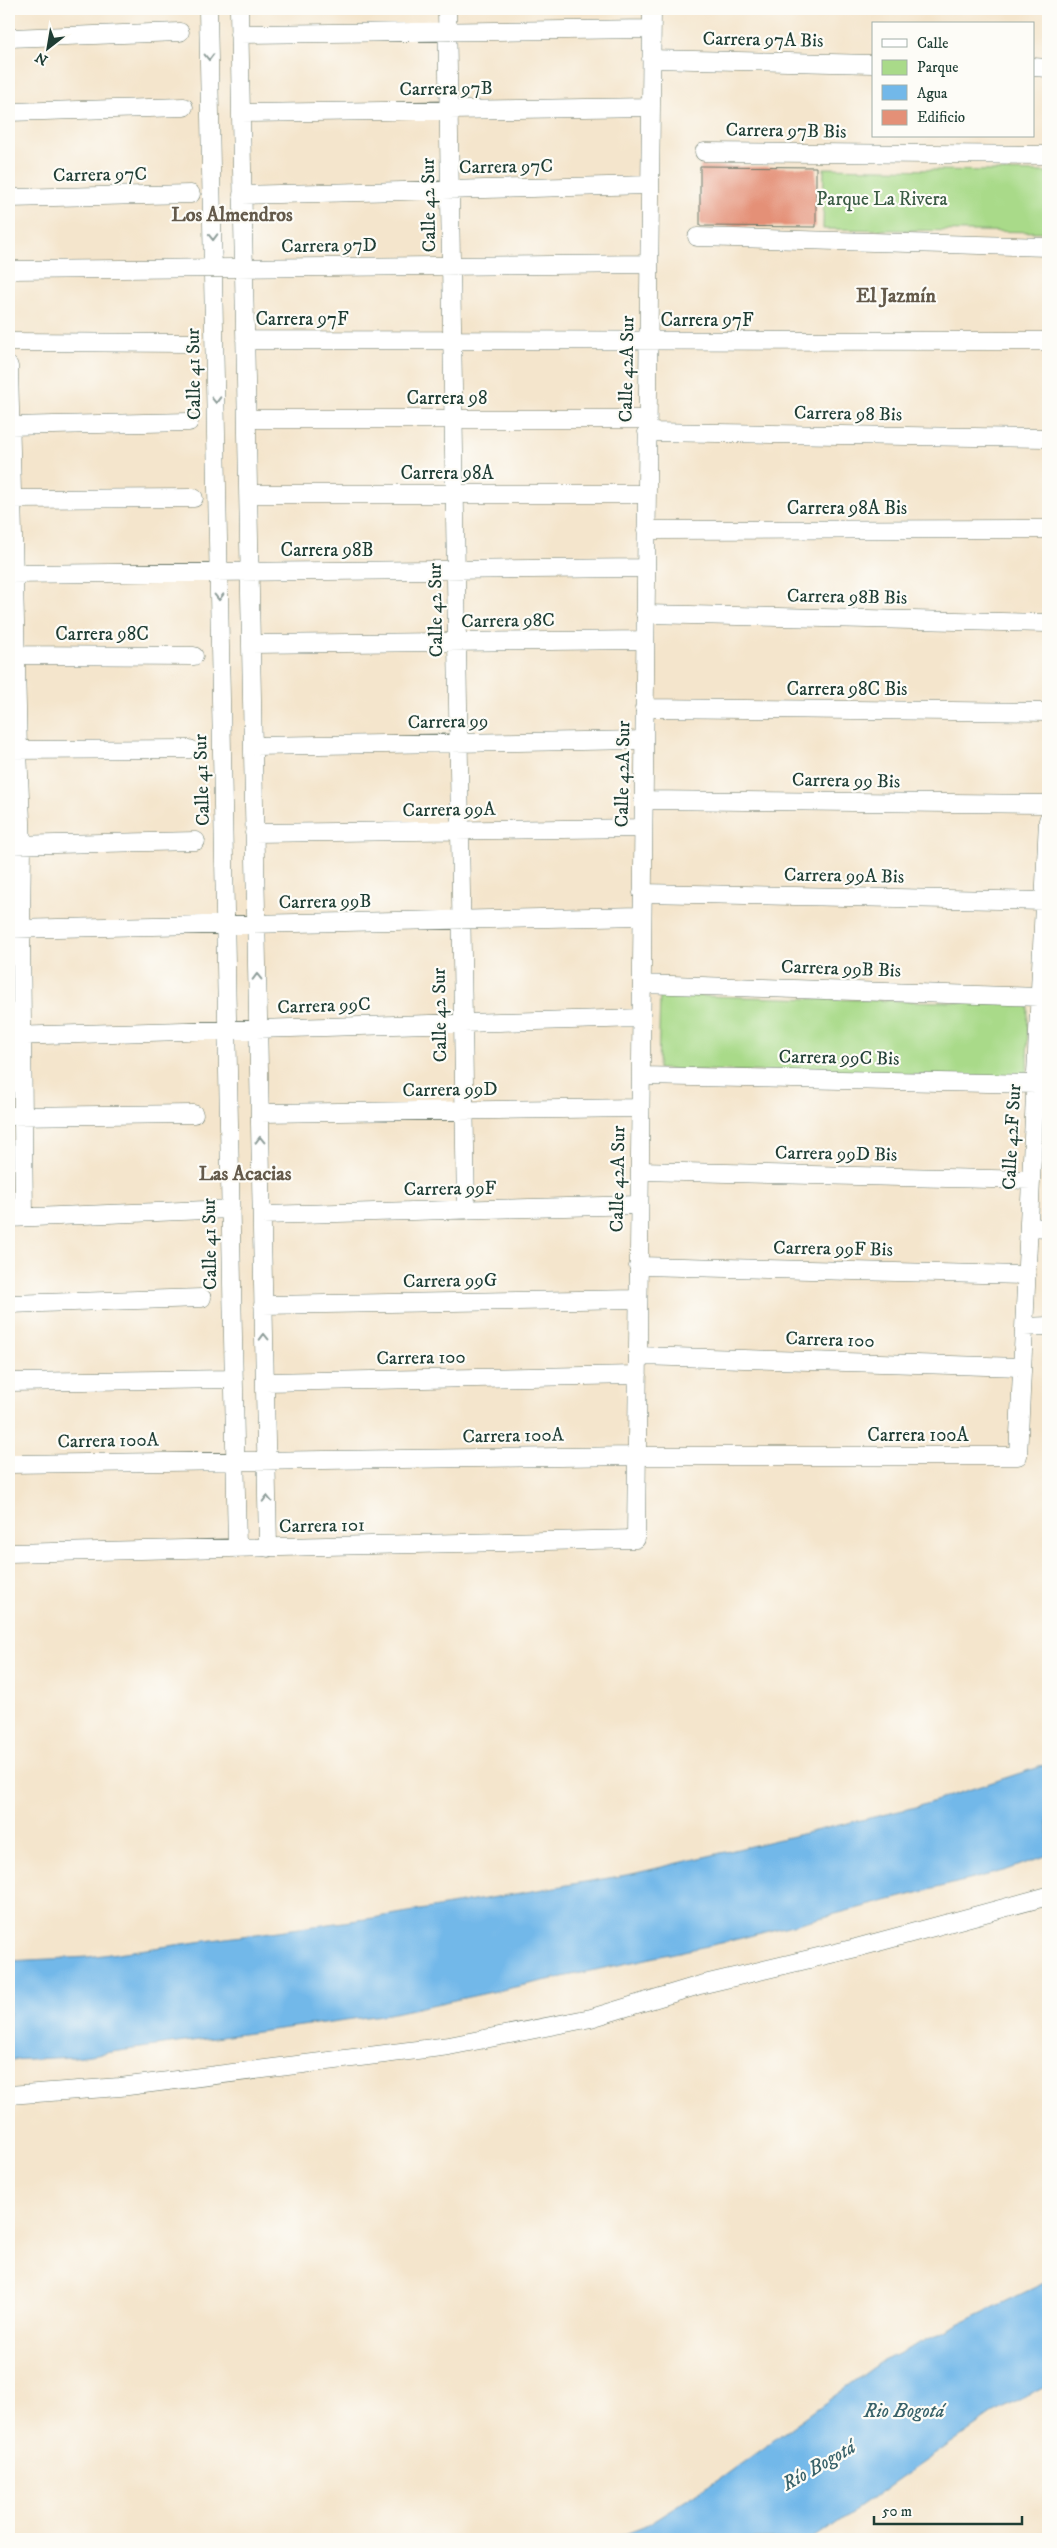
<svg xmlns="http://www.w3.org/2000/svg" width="1057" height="2548" viewBox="0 0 1057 2548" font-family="'IM FELL DW Pica',serif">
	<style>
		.green { fill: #a9da89; stroke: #648c5e }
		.water { fill: #72b8e9; stroke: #487a8e }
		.building { fill: #e49077 }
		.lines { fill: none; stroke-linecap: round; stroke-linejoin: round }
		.street-casing { stroke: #6a7869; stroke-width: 19 }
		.street { stroke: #fff; stroke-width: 18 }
		.oneway { stroke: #8f9e9a }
		.labels { text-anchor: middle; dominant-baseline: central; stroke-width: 4.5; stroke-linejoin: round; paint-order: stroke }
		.street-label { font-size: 19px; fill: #1f3d34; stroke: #fdfcf7 }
		.park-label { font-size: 19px; fill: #3b5c45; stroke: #fdfcf7 }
		.neighbourhood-label { font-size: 20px; font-weight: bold; fill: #645a4b; stroke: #fdfcf7 }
		.water-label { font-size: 20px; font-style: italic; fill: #38626a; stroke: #fdfcf7 }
	</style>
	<rect width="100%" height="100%" fill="#fdfcf7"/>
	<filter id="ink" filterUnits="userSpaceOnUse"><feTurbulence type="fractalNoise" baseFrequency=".02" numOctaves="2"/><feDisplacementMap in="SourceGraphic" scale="10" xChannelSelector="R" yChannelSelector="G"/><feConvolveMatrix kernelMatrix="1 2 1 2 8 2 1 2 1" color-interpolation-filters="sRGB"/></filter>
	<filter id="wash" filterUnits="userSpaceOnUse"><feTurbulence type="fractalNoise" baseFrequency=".0096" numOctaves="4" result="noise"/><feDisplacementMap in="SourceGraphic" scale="20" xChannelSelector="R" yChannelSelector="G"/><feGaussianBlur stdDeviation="1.12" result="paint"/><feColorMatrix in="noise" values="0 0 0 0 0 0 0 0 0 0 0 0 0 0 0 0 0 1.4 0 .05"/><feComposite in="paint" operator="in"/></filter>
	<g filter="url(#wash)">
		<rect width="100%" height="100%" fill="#f4e5cc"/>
		<path class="green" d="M 824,168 L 1048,172 L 1048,232 L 823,229 Z
			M 660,995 L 1028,1004 L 1027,1078 L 658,1069 Z"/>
		<path class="water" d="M 1048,1764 L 1048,1855 L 1007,1870 L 726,1942 L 389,2014 L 75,2057 L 9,2060 L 9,1961 L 88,1957 L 373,1918 L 632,1874 L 916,1807 Z
			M 1048,2281 L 1048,2386 L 994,2413 L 814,2539 L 611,2539 L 645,2526 L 723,2477 L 881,2362 Z"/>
		<g id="blocks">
			<path class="building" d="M 700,166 L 816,167 L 816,227 L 700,226 Z"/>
		</g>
	</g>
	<g filter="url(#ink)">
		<use href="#blocks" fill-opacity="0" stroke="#6a7869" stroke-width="1"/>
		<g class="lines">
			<g class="street-casing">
				<path id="street" d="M 208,9 L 237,1549
					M 239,9 L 268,1548
					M 447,9 L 466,1210
					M 239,34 L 651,29
					M 9,38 L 180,32
					M 651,59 L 873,64
					M 1033,67 L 1048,68
					M 9,112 L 184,107
					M 241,113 L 651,107
					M 704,152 L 1048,155
					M 242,195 L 650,185
					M 9,198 L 191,194
					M 697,237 L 1048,247
					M 9,270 L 649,264
					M 245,340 L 1048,341
					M 9,342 L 191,343
					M 9,366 L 18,750 L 22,845 L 21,929 L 24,1217
					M 247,419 L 647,419
					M 9,426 L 189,422
					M 647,432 L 1048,438
					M 248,494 L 647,494
					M 9,499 L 194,498
					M 646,530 L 1048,529
					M 9,574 L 646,568
					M 645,614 L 1048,623
					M 251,644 L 645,640
					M 9,655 L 194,656
					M 644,708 L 1048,712
					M 253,746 L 644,740
					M 9,750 L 190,749
					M 643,800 L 1048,804
					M 254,833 L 643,828
					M 9,845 L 196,841
					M 642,893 L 1045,901
					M 9,929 L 642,916
					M 642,984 L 1040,997
					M 9,1036 L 641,1018
					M 641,1076 L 1036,1084
					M 260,1113 L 640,1108
					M 9,1116 L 194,1114
					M 640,1171 L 1031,1180
					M 262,1215 L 639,1205
					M 9,1218 L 231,1209
					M 1029,1227 L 1048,1228
					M 638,1266 L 1027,1275
					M 9,1304 L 202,1298
					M 263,1305 L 638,1299
					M 1024,1327 L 1048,1326
					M 638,1356 L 1022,1367
					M 9,1382 L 234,1379
					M 265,1382 L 638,1375
					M 9,1464 L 636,1456 L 1018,1456 L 1048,820
					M 9,1553 L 636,1539 L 652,9
					M 9,2095 L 120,2087 L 449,2046 L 591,2018 L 700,1985 L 856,1948 L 1048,1896"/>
			</g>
			<use href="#street" class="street"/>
		</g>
		<defs><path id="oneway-chevron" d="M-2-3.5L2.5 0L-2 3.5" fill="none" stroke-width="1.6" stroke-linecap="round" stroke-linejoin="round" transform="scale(1.25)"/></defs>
		<g class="oneway">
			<use href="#oneway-chevron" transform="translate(209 57) rotate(89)"/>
			<use href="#oneway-chevron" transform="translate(213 237) rotate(89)"/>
			<use href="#oneway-chevron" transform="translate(216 400) rotate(89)"/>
			<use href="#oneway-chevron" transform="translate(219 597) rotate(89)"/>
			<use href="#oneway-chevron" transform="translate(257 977) rotate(-91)"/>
			<use href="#oneway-chevron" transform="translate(260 1140) rotate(-91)"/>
			<use href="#oneway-chevron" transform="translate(264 1337) rotate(-91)"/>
			<use href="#oneway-chevron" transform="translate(267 1499) rotate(-91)"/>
		</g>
	</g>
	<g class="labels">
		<g class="street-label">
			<text transform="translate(763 40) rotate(1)">Carrera 97A Bis</text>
			<text transform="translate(446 89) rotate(-1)">Carrera 97B</text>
			<text transform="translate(786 131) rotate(1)">Carrera 97B Bis</text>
			<text transform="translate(506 167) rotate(-1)">Carrera 97C</text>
			<text transform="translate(100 175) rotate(-1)">Carrera 97C</text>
			<text transform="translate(429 205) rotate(-91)">Calle 42 Sur</text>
			<text transform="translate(329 246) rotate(-1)">Carrera 97D</text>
			<text x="302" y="319">Carrera 97F</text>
			<text x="707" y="320">Carrera 97F</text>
			<text transform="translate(627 369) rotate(-89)">Calle 42A Sur</text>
			<text transform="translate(194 374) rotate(-91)">Calle 41 Sur</text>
			<text x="447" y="398">Carrera 98</text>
			<text transform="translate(848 414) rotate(1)">Carrera 98 Bis</text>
			<text x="447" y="473">Carrera 98A</text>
			<text x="847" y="508">Carrera 98A Bis</text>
			<text x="327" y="550">Carrera 98B</text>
			<text transform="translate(847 597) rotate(1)">Carrera 98B Bis</text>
			<text transform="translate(436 610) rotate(-91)">Calle 42 Sur</text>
			<text transform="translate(508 621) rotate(-1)">Carrera 98C</text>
			<text x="102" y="634">Carrera 98C</text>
			<text x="847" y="689">Carrera 98C Bis</text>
			<text transform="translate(448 722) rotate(-1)">Carrera 99</text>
			<text transform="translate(623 774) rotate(-89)">Calle 42A Sur</text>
			<text transform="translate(202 780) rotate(-92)">Calle 41 Sur</text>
			<text transform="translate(846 781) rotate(1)">Carrera 99 Bis</text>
			<text transform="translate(449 810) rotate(-1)">Carrera 99A</text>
			<text transform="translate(844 876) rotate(1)">Carrera 99A Bis</text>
			<text transform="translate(325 902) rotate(-1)">Carrera 99B</text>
			<text transform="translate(841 969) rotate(2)">Carrera 99B Bis</text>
			<text transform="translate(324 1006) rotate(-2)">Carrera 99C</text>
			<text transform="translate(440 1015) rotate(-91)">Calle 42 Sur</text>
			<text transform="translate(839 1058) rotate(1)">Carrera 99C Bis</text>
			<text transform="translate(450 1090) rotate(-1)">Carrera 99D</text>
			<text transform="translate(1012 1137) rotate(-87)">Calle 42F Sur</text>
			<text transform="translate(836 1154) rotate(1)">Carrera 99D Bis</text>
			<text transform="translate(618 1179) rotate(-89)">Calle 42A Sur</text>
			<text transform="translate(450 1189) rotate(-1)">Carrera 99F</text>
			<text transform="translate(210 1244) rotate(-91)">Calle 41 Sur</text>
			<text transform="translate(833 1249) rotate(1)">Carrera 99F Bis</text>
			<text transform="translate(450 1281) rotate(-1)">Carrera 99G</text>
			<text transform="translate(830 1340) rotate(2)">Carrera 100</text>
			<text transform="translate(421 1358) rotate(-1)">Carrera 100</text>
			<text x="918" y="1435">Carrera 100A</text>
			<text transform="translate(513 1436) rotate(-1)">Carrera 100A</text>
			<text transform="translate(108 1441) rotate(-1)">Carrera 100A</text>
			<text transform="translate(322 1526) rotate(-1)">Carrera 101</text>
		</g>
		<g class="park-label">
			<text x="882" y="199">Parque La Rivera</text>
		</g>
		<g class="neighbourhood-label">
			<text x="232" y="215">Los Almendros</text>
			<text x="896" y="296">El Jazmín</text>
			<text x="245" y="1174">Las Acacias</text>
		</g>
		<g class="water-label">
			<text x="904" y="2411">Rio Bogotá</text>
			<text transform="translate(819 2466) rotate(-30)">Río Bogotá</text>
		</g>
	</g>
	<rect width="1057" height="2548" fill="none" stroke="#fdfcf7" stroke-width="30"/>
	<rect x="872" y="22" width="162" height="115" fill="#fdfcf7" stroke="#a4b0a9"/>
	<rect x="882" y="39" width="25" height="8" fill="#ffffff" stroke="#a4b0a9"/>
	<text x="917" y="48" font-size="15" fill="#1f3d34">Calle</text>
	<rect x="882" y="60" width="25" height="15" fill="#a9da89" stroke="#a4b0a9"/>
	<text x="917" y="72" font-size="15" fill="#1f3d34">Parque</text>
	<rect x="882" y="85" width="25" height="15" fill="#72b8e9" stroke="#a4b0a9"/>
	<text x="917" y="98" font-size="15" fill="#1f3d34">Agua</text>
	<rect x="882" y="110" width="25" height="15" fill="#e49077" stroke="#a4b0a9"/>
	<text x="917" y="122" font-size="15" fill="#1f3d34">Edificio</text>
	<g transform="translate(48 48) rotate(211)" stroke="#fdfcf7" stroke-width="4" paint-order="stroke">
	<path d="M0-4L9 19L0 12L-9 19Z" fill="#1f3d34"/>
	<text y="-8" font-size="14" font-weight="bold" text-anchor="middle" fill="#1f3d34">N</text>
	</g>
	<path d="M874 2516v8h148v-8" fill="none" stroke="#1f3d34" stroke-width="2.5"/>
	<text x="882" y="2516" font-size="15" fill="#1f3d34" stroke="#fdfcf7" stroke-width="4" paint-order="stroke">50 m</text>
</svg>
